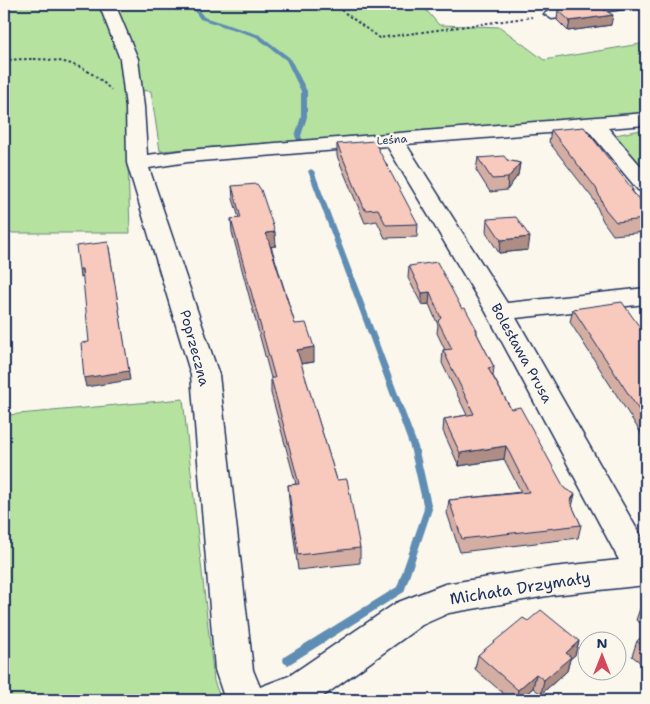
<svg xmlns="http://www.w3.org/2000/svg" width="650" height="704" viewBox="0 0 650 704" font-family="'Shantell Sans',sans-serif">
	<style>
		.green { fill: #b6e29f; stroke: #68887e }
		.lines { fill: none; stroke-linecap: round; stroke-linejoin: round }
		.stream { fill: #5e8db3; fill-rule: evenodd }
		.minor-casing { stroke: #1b2f5e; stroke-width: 3 }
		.path { stroke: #1b2f5e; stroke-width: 2; stroke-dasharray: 2.5 2.5; stroke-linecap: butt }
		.minor { fill: #fbf7ec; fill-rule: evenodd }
		.wall { fill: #d5aea3; stroke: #1b2f5e }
		.shaded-wall { fill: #ae8d84; stroke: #1b2f5e }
		.building { fill: #f8cabd; stroke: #1b2f5e }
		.labels { text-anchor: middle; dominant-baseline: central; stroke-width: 4.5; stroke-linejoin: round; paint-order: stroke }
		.far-street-label { font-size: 11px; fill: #1b2f5e; stroke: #fbf7ec }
		.street-label { font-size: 14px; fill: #1b2f5e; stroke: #fbf7ec }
		.near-street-label { font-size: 16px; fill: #1b2f5e; stroke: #fbf7ec }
	</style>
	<rect width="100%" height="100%" fill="#fbf7ec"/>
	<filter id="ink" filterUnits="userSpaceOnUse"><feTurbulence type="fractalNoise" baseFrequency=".02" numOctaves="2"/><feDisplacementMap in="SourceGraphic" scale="10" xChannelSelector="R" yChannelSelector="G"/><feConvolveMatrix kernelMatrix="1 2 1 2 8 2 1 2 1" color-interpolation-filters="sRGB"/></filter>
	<g filter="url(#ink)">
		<path class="green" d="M 4,4 L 421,4 L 439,25 L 500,27 L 544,60 L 646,43 L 646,115 L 160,151 L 151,91 L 126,90 L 130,233 L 4,233 Z
			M 646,129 L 646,177 L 610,136 Z
			M 4,240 L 8,415 L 183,399 L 214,681 L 221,700 L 4,700 Z"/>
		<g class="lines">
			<path class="stream" d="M 190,4 L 194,4 L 204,17 L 260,35 L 290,58 L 307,91 L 307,117 L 301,136 L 303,141 L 302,142 L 298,142 L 295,136 L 301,117 L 301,91 L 286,60 L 256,37 L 200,19 Z
				M 311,169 L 314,171 L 418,447 L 432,509 L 404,592 L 288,665 L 284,663 L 283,660 L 284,657 L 397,587 L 424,509 L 410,447 L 308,171 Z"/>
			<g class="minor-casing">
				<path id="minor" d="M 99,4 L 115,4 L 138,59 L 144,107 L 147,155 L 188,150 L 646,113 L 646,125 L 608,128 L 646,172 L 646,192 L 638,190 L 588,130 L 406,144 L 507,303 L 646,288 L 646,304 L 516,318 L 646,545 L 646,585 L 553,595 L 449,613 L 422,625 L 318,700 L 225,700 L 215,670 L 191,375 L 127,163 L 126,107 L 120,59 ZM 387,146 L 486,312 L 619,560 L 553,567 L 445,584 L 396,603 L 289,676 L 260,687 L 253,670 L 219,375 L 149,168 L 188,162 Z
					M 592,4 L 631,4 L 623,9 L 552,19 L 544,14 L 552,9 Z"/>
			</g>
			<path class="path" d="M 333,4 L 379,38 L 532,17
				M 4,60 C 47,58 79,56 111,90"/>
			<use href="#minor" class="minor"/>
		</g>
		<path class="wall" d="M 540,4 L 577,4 L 552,7 L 546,10 Z
			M 558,10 L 611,25 L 568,31 L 557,20 Z
			M 551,130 L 633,190 L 633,192 L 646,208 L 646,232 L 613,235 L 603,221 L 594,200 L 549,142 Z
			M 337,144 L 418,224 L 417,237 L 385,238 L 377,221 L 365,223 L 337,156 Z
			M 478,158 L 507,160 L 520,163 L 518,175 L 507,190 L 490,192 L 476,170 Z
			M 232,186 L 276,246 L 271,246 L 295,324 L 314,362 L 301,364 L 337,480 L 360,548 L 360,563 L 298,570 L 289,500 L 288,485 L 296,484 L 271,393 L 271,378 L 232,232 L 231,219 L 239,218 L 233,199 Z
			M 487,219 L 528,250 L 499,253 L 486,232 Z
			M 409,266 L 462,309 L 477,330 L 477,334 L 494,367 L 493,376 L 511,409 L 572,506 L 581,525 L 578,538 L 460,552 L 447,513 L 449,500 L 521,492 L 504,459 L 459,466 L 443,431 L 444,419 L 467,415 L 442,363 L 443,350 L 445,350 L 437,333 L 438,325 L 429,304 L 422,305 L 408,278 Z
			M 573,309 L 646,336 L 646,441 L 570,322 Z
			M 646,601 L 646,627 L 636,620 L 641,606 Z
			M 528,621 L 579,641 L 575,655 L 570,659 L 567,671 L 541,694 L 533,688 L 519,700 L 511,700 L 475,669 L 478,655 Z
			M 646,633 L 646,667 L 632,656 L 637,641 Z"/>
		<path class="shaded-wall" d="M 547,4 L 577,4 L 552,7 L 546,10 Z
			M 613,15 L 611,25 L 568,31 L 570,21 Z
			M 520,163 L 518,175 L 507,190 L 508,178 Z
			M 275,232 L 276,246 L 267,247 L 266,233 Z
			M 530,237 L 528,250 L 499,253 L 501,240 Z
			M 108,242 L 130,380 L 86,387 L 84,378 Z
			M 79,269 L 82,269 L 83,277 L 80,278 Z
			M 430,292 L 429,304 L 422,305 L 422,293 Z
			M 314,347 L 314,362 L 297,364 L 297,350 Z
			M 506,446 L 504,459 L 459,466 L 460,453 Z
			M 575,494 L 572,507 L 570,501 Z
			M 579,641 L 575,655 L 570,659 L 567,671 L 541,694 L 544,680 L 566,653 Z
			M 536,674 L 533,688 L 519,700 L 516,700 L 518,690 Z"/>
		<path class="building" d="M 596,5 L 613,15 L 570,21 L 558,10 Z
			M 584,127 L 633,190 L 631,190 L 646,208 L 646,219 L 616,222 L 605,209 L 596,188 L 551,130 Z
			M 374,141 L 418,224 L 386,225 L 378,209 L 365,210 L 337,144 Z
			M 504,156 L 507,160 L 520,163 L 508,178 L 492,179 L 478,158 Z
			M 257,184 L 261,190 L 275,232 L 266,233 L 295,324 L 306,323 L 314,347 L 297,350 L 337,480 L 347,479 L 360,548 L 298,555 L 288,485 L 299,484 L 271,378 L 275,378 L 231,219 L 241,218 L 232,186 Z
			M 516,217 L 530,237 L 501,240 L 487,219 Z
			M 108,242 L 129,371 L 84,378 L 81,343 L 89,342 L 82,269 L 79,269 L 76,246 Z
			M 437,262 L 462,309 L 465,308 L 477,330 L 475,330 L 494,367 L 488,368 L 511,409 L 520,407 L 565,489 L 575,494 L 570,501 L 581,525 L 462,539 L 449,500 L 529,492 L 506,446 L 460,453 L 444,419 L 474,414 L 443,350 L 452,349 L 438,321 L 441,318 L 430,292 L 422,293 L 409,266 Z
			M 622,302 L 646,336 L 646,421 L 573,309 Z
			M 646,601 L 646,609 L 641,606 Z
			M 541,610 L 579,641 L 566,653 L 571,657 L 544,680 L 536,674 L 518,690 L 478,655 L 523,618 L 528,621 Z
			M 646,633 L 646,649 L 637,641 Z"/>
	</g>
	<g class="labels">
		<g class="far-street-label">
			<text transform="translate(392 140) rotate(-5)">Leśna</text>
		</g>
		<g class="street-label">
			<text transform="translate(195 348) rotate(75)">Poprzeczna</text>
			<text transform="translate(522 353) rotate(61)">Bolesława Prusa</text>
		</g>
		<g class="near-street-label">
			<text transform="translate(520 588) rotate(-9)">Michała Drzymały</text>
		</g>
	</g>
	<rect width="650" height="704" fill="none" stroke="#fbf7ec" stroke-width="20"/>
	<rect x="10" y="10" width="630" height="684" fill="none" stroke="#1b2f5e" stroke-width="2" filter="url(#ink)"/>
	<g transform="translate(602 656)"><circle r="24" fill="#fbf7ec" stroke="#a1a7b3"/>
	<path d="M0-4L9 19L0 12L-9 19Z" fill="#d1495b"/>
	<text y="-8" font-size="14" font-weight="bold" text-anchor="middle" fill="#1b2f5e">N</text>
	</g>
</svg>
